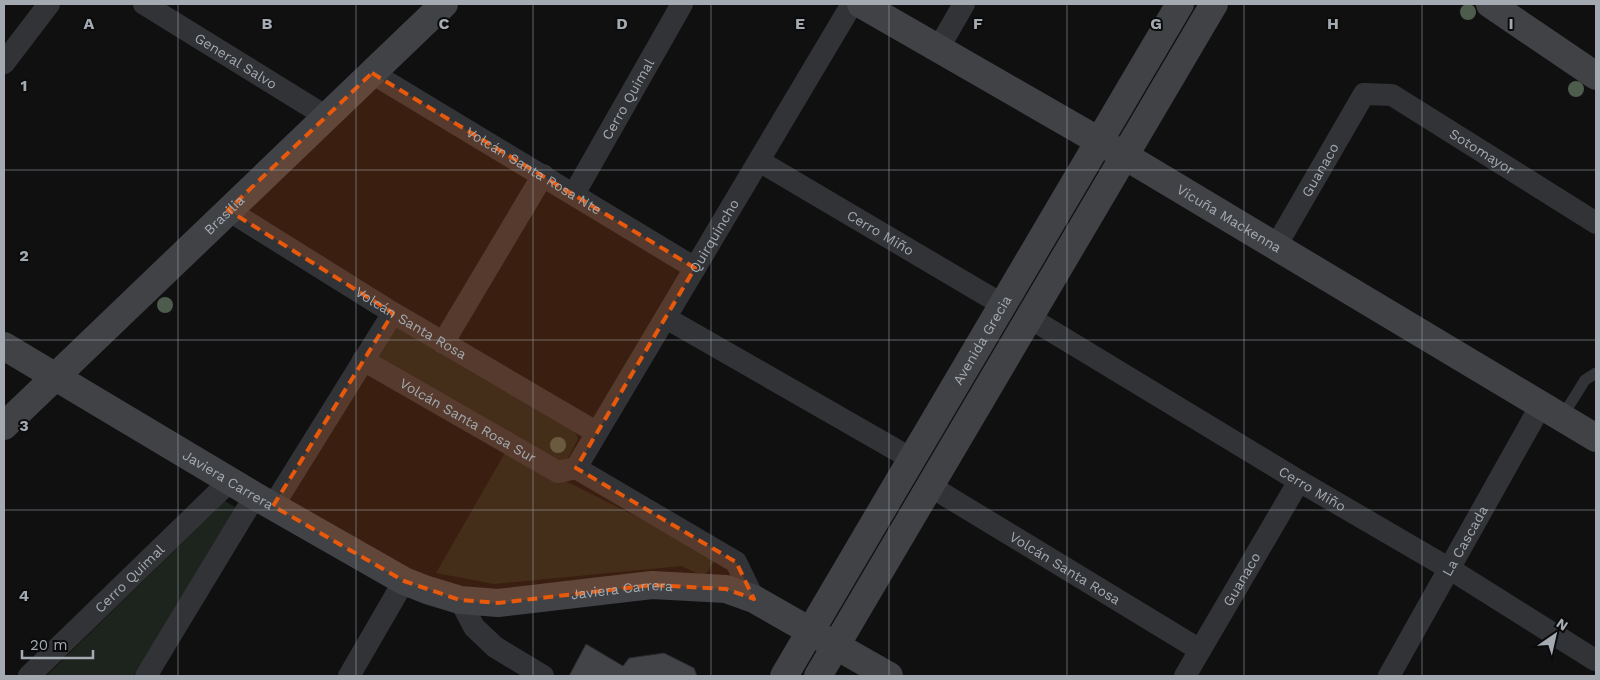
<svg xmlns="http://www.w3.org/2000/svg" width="1600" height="680" viewBox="0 0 1600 680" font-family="'Work Sans',sans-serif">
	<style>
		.green { fill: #1d231d }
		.building { fill: #424447; stroke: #2a2b2d }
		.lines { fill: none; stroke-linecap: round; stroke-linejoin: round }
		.lane { stroke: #323336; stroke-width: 11 }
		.street { stroke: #323336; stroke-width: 22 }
		.secondary { stroke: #404246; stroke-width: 28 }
		.tree { fill: #4d5c4c }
		.marked { fill: #e8590c; fill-opacity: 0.2; stroke: #e8590c; stroke-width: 4; stroke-dasharray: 10 6; stroke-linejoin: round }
		.grid { fill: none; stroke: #a3aab1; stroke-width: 1; stroke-opacity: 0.55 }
		.labels { text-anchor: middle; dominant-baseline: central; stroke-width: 4; stroke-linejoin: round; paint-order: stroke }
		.street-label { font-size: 14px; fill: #a3aab1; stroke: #0b0b0c }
		.grid-label { font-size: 16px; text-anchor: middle; font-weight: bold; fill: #a3aab1; stroke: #0b0b0c; stroke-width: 4; stroke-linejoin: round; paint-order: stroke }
	</style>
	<rect width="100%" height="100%" fill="#101011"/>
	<path class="green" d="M 398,326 L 575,431 L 578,439 L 566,462 L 551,462 L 375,362 Z
		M 506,451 L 717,557 L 704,577 L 682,566 L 494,584 L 436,573 Z
		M 225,501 L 237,508 L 133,676 L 46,676 Z"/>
	<path class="building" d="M 586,644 L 623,666 L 629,658 L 664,653 L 694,668 L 697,676 L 569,676 Z"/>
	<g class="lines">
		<path class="lane" d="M 1562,417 L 1585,380 L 1596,373"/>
		<g class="street">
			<path id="s1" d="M 144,4 L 327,117"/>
			<path d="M 938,49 L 964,4"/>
			<path d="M 4,63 L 49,4"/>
			<path id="s2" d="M 372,73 L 695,268"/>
			<path id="s3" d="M 759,161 L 1003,305"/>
			<path id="s4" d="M 574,194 L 682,4"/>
			<path id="s5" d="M 228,210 L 393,313 L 596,432"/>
			<path id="s6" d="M 1276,246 L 1364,94 L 1392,95 L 1596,223"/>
			<path d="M 666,318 L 912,459"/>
			<path id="s7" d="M 1030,318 L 1299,481 L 1450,569 L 1595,660"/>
			<path d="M 443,343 L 543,175"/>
			<path id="s8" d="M 363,360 L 558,472 L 576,468"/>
			<path id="s9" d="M 576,468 L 852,4"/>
			<path d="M 576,468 L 736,562 L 754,599"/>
			<path id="s10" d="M 930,486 L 1200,650"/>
			<path d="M 273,506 L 393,313"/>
			<path d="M 460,600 L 474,627 L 495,647 L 543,676"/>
			<path id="s11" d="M 29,676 L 230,481"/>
			<path d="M 146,676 L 255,496"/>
			<path d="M 349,676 L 404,581"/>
			<path id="s12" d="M 1185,676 L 1299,481"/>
			<path id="s13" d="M 1389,676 L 1541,405"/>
		</g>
		<g class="secondary">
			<path id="s14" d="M 861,4 L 1125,156 L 1596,438"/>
			<path d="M 1490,4 L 1596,76"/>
			<path id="s15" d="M 4,346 L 255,496 L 404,581 L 427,590 L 460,600 L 498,603 L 652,585 L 726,589 L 754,599 L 889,676"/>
			<path id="s16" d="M 4,426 L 444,4"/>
			<path id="s17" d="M 784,676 L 1180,4"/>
			<path d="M 818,676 L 1214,4"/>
		</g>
	</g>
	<g class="tree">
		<circle cx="1468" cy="12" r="8"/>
		<circle cx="1576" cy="89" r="8"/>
		<circle cx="165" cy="305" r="8"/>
		<circle cx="558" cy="445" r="8"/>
	</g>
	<path class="marked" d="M 372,73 L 695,268 L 576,468 L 736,562 L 754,599 L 726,589 L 652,585 L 498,603 L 460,600 L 404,581 L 273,506 L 393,313 L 228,210 Z"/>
	<path class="grid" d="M 178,4 L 178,676M 356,4 L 356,676M 533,4 L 533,676M 711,4 L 711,676M 889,4 L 889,676M 1067,4 L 1067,676M 1244,4 L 1244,676M 1422,4 L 1422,676M 4,170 L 1596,170M 4,340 L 1596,340M 4,510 L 1596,510"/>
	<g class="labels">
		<g class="street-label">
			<text stroke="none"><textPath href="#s1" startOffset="108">General Salvo</textPath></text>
			<text stroke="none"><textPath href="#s4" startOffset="109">Cerro Quimal</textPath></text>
			<text stroke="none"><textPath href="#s6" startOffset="310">Sotomayor</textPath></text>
			<text stroke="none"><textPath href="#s2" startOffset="189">Volcán Santa Rosa Nte</textPath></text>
			<text stroke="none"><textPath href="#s6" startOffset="88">Guanaco</textPath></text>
			<text stroke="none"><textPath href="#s16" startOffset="305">Brasilia</textPath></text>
			<text stroke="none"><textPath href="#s14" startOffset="426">Vicuña Mackenna</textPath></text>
			<text stroke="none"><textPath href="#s3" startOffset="141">Cerro Miño</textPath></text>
			<text stroke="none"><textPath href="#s9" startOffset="270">Quirquincho</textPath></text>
			<text stroke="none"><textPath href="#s5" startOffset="215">Volcán Santa Rosa</textPath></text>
			<text stroke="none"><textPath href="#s17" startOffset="390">Avenida Grecia</textPath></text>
			<text stroke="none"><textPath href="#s8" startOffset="121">Volcán Santa Rosa Sur</textPath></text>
			<text stroke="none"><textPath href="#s15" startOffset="261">Javiera Carrera</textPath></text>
			<text stroke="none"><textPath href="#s7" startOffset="330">Cerro Miño</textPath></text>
			<text stroke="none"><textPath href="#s13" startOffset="155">La Cascada</textPath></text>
			<text stroke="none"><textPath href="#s10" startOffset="158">Volcán Santa Rosa</textPath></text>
			<text stroke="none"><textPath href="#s12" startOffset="112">Guanaco</textPath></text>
			<text stroke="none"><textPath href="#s11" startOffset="140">Cerro Quimal</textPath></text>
			<text stroke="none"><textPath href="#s15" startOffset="686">Javiera Carrera</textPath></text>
		</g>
	</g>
	<g class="grid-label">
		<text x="89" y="29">A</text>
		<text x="267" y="29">B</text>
		<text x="444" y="29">C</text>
		<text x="622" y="29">D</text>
		<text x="800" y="29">E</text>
		<text x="978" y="29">F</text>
		<text x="1156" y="29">G</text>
		<text x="1333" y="29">H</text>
		<text x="1511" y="29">I</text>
		<text x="24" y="91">1</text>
		<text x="24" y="261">2</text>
		<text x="24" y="431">3</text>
		<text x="24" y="601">4</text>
	</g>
	<rect width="1600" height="680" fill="none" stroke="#a3aab1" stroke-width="10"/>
	<g transform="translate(1555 635) rotate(34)" stroke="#0b0b0c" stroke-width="4" paint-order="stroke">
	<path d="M0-4L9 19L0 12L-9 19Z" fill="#a3aab1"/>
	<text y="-8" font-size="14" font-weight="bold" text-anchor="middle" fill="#a3aab1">N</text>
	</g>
	<path d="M22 650v8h71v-8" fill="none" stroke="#a3aab1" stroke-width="2.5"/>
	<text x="30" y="650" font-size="15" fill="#a3aab1" stroke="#0b0b0c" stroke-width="4" paint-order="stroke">20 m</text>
</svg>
